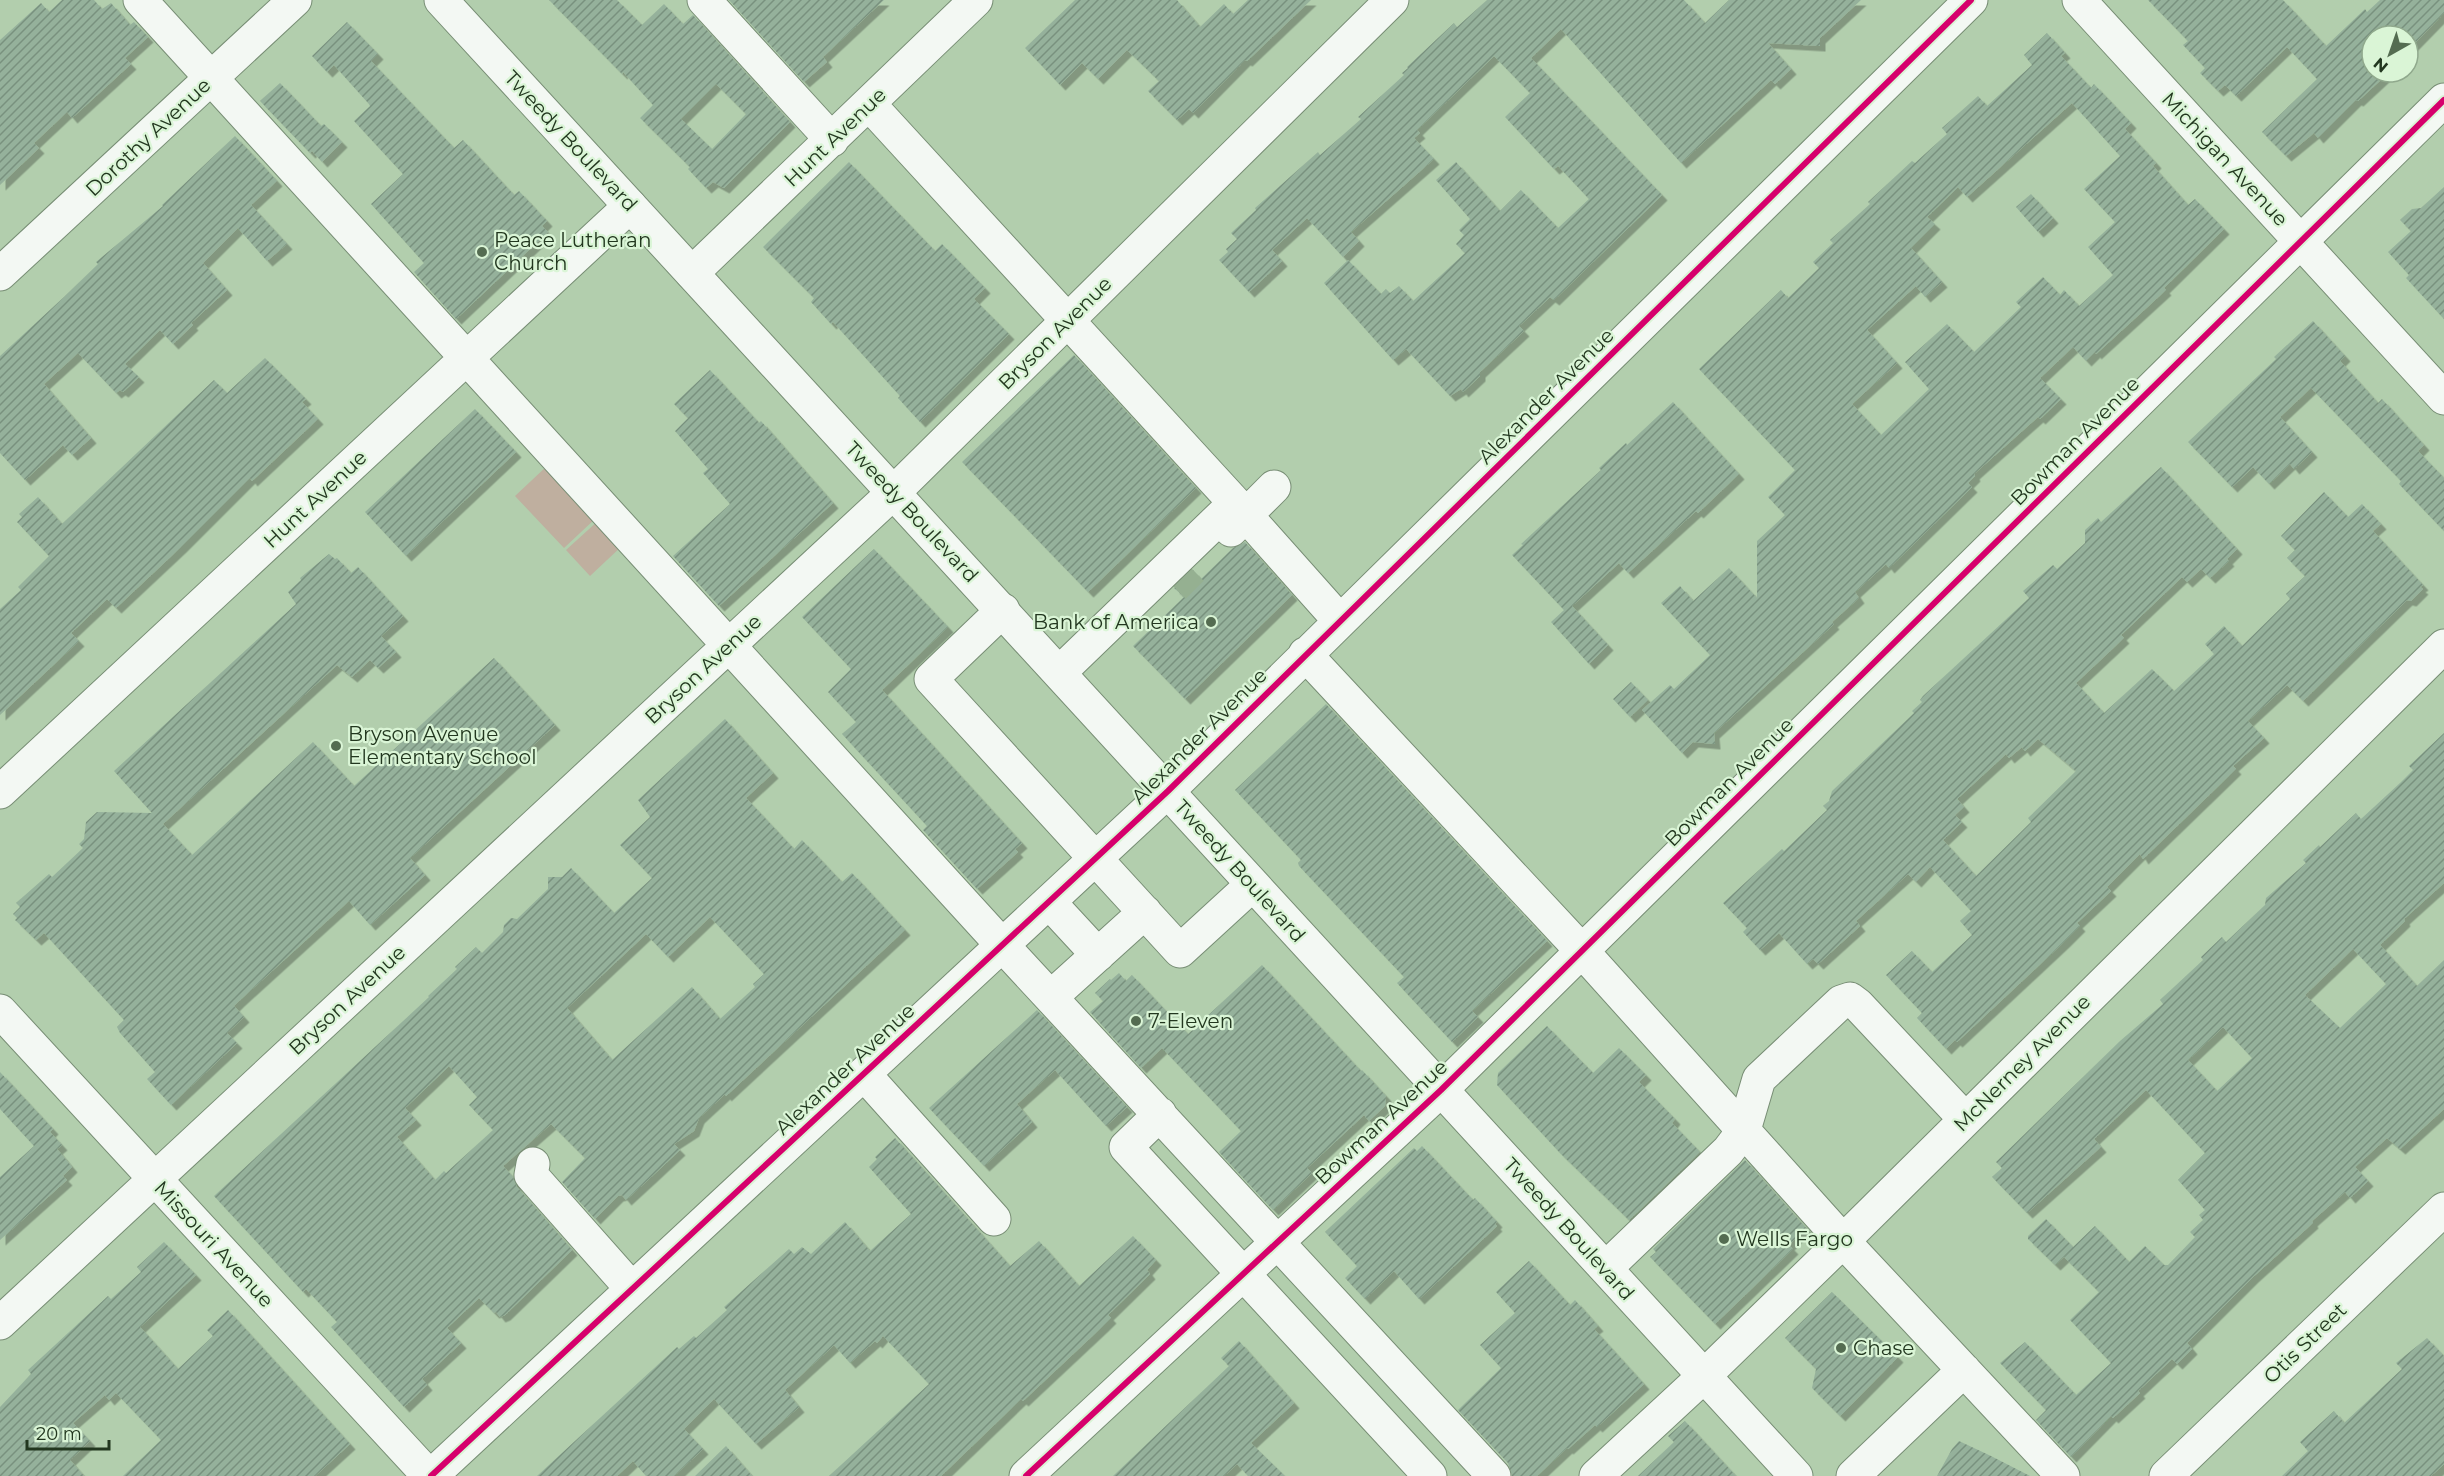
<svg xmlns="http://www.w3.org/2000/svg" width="2444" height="1476" viewBox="0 0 2444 1476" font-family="Montserrat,sans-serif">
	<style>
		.garden { fill: #bfaf9f }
		.building { fill: url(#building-hatch); fill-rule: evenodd; filter: url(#shadow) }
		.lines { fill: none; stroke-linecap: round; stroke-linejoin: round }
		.minor-tunnel { stroke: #95b091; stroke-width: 33; stroke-dasharray: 33 16; stroke-linecap: butt }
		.minor-casing { stroke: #778d74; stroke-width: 35 }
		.major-casing { stroke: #778d74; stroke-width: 35 }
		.minor { stroke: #f3f8f3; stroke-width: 33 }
		.major { stroke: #f3f8f3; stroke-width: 33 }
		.cycleway-casing { stroke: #daf5d6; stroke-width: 10 }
		.cycleway { stroke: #d6006c; stroke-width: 6 }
		.poi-dot { fill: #546c51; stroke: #daf5d6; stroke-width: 2 }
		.labels { text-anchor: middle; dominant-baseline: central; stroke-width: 4.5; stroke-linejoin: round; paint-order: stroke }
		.street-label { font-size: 20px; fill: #22371f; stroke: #daf5d6 }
		.poi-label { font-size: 20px; fill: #22371f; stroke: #daf5d6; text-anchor: start }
	</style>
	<defs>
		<pattern id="building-hatch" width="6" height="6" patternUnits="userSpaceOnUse" patternTransform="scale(1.5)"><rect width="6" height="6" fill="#95b19b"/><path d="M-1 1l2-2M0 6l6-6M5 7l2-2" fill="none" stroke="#79917e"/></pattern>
		<filter id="shadow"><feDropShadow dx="5.5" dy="5.5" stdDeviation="0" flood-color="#0004"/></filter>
	</defs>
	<rect width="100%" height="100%" fill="#b2cead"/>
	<path class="garden" d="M 547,466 L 596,518 L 564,548 L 515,496 Z
		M 599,520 L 623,545 L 590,576 L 566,550 Z"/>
	<path class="building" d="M 62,0 L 94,0 L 102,9 L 111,3 L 130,25 L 134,22 L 148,37 L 125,58 L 131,64 L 72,118 L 67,112 L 34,143 L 39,148 L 0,185 L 0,40 L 41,3 L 49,12 Z
		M 549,0 L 617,0 L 642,25 L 664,4 L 683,24 L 693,15 L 790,122 L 724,188 L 713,182 L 706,188 L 688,169 L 690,167 L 640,118 L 653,105 L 623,72 L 622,74 ZM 716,84 L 746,114 L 712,149 L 681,119 Z
		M 729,0 L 884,0 L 823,57 L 827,62 L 804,82 Z
		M 1075,0 L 1177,0 L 1200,27 L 1224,4 L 1233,14 L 1248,0 L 1311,0 L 1247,61 L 1245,60 L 1193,113 L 1189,109 L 1177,120 L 1148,91 L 1159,81 L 1127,50 L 1098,79 L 1082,63 L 1060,85 L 1025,48 Z
		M 1487,0 L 1684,0 L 1705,23 L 1729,0 L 1861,0 L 1820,38 L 1820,46 L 1768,43 L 1791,69 L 1775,84 L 1771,80 L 1681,163 L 1561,29 L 1531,58 L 1662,195 L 1554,300 L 1550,297 L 1519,326 L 1524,331 L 1480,372 L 1480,376 L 1463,392 L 1461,389 L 1450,396 L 1406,349 L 1393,360 L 1324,283 L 1348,260 L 1381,294 L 1386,289 L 1390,293 L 1399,286 L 1413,301 L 1465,253 L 1456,244 L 1464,235 L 1459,230 L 1470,219 L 1436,180 L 1456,162 L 1500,211 L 1521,190 L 1558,228 L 1589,199 L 1558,166 L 1554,169 L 1505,117 L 1530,93 L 1494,56 L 1417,130 L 1420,133 L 1414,138 L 1434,159 L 1351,232 L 1359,241 L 1343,257 L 1307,218 L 1272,250 L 1282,261 L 1249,292 L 1219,260 L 1228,252 L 1226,249 L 1237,239 L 1231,233 L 1256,210 L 1255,208 L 1318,152 L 1320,155 L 1361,119 L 1358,117 L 1404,75 L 1402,73 L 1408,68 L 1407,67 L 1454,23 L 1457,27 Z
		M 2148,0 L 2283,0 L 2326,46 L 2365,9 L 2367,12 L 2380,0 L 2444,0 L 2444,13 L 2408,50 L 2408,36 L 2372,36 L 2372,72 L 2384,72 L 2383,73 L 2385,76 L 2358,101 L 2356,100 L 2318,138 L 2314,133 L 2286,156 L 2262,132 L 2317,79 L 2287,47 L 2236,96 L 2225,85 L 2218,91 L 2200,73 L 2205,68 L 2183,45 L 2188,41 Z
		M 347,22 L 378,54 L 371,61 L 454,148 L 463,140 L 514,195 L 519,191 L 547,221 L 542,226 L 548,232 L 456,319 L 414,272 L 424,263 L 371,204 L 403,174 L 354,121 L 370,106 L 369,104 L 334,65 L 327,72 L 312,56 Z
		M 2047,33 L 2065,53 L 2061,56 L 2091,88 L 2094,84 L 2131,123 L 2125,129 L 2156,163 L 2153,166 L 2188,205 L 2195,199 L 2224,229 L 2164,288 L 2166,290 L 2096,354 L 2095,352 L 2086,361 L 2073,347 L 2040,378 L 2061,399 L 2040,419 L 2038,417 L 1974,474 L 1975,476 L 1968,483 L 1972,487 L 1889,568 L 1886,564 L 1855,592 L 1859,598 L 1832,622 L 1834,624 L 1714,733 L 1715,744 L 1693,742 L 1682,753 L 1642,710 L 1670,685 L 1674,689 L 1710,655 L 1661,603 L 1680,586 L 1693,601 L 1729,568 L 1757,598 L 1757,541 L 1785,515 L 1768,497 L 1795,470 L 1699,369 L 1781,290 L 1788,298 L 1819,268 L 1813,262 L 1833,243 L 1830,240 L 1870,204 L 1868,202 L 1912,161 L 1915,163 L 1947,134 L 1942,128 L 1978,96 L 1987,106 L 2032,65 L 2024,55 ZM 2072,103 L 2120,156 L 2084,189 L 2115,222 L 2088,247 L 2113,275 L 2079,306 L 2064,290 L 2060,295 L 2043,277 L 2016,302 L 2021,307 L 1974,352 L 1947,324 L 1905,362 L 1929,389 L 1881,435 L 1852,404 L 1897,363 L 1867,330 L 1916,286 L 1925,297 L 1942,282 L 1911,248 L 1935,224 L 1927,217 L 1958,187 L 1967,197 Z
		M 280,83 L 321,126 L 324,124 L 342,142 L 322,162 L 312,151 L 310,153 L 260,101 Z
		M 235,136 L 277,181 L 251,205 L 287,244 L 267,261 L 238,228 L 203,263 L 227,290 L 191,323 L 193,325 L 173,344 L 160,330 L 125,364 L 139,377 L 123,392 L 120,390 L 116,393 L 78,353 L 44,384 L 91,438 L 72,455 L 63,445 L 25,480 L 0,453 L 0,356 L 64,297 L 98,264 L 96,262 L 163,206 L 162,205 Z
		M 849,162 L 935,251 L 942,244 L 985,288 L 974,299 L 1009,334 L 920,422 L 898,398 L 900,396 L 833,322 L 831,324 L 811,302 L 814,298 L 763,247 Z
		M 2444,187 L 2444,319 L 2406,278 L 2409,275 L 2388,252 L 2411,231 L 2400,220 L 2412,209 L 2421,208 Z
		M 2031,194 L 2053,218 L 2038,232 L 2016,207 Z
		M 2313,321 L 2345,356 L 2340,361 L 2378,403 L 2382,399 L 2424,445 L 2418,451 L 2444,478 L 2444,531 L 2399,484 L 2401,481 L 2311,388 L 2280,417 L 2312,452 L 2294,469 L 2290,464 L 2269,484 L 2253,467 L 2232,487 L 2188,442 L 2276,359 L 2274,357 Z
		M 1074,355 L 1196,488 L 1088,592 L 962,462 Z
		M 265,358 L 306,399 L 302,402 L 318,419 L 252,481 L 250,478 L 181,547 L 116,608 L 107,599 L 71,633 L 79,641 L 0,715 L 0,609 L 21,590 L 18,587 L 49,556 L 17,522 L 22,517 L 19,514 L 38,497 L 62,524 L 214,380 L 227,393 Z
		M 710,370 L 759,423 L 761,421 L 833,503 L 719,606 L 673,556 L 730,504 L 703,473 L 708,469 L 675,431 L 688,418 L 674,404 Z
		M 1673,402 L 1739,474 L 1698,513 L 1696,511 L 1628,573 L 1619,563 L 1572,606 L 1608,645 L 1589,664 L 1551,622 L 1564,610 L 1512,555 L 1523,545 L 1521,544 L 1601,470 L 1599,468 L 1626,443 L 1627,445 Z
		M 475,409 L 516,452 L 406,556 L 365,512 Z
		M 2161,467 L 2237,549 L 2227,559 L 2229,561 L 2210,578 L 2201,569 L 2187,582 L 2182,577 L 2121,635 L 2124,638 L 2076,683 L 2104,713 L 2152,669 L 2174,691 L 2214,654 L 2205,644 L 2224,626 L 2242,646 L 2290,599 L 2286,594 L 2305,576 L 2287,558 L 2295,550 L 2281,536 L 2324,492 L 2348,517 L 2362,504 L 2381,524 L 2373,531 L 2423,585 L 2420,587 L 2423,589 L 2411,601 L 2407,600 L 2303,701 L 2287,685 L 2248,721 L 2264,738 L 2233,766 L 2236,769 L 2143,859 L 2140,854 L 2107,887 L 2111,891 L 2077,923 L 2080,926 L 2064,942 L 1957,1042 L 1955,1040 L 1946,1049 L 1917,1018 L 1922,1013 L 1886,975 L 1912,951 L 1932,972 L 1972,935 L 1960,921 L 1971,911 L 1930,867 L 1916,882 L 1908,874 L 1856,921 L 1860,926 L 1818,964 L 1813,959 L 1807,964 L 1779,933 L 1760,950 L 1743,932 L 1747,928 L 1723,903 L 1782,849 L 1784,851 L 1827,810 L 1823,806 L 1829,801 L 1832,791 L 1914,713 L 1912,711 L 1922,702 L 1920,700 L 1923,696 L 2029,598 L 2023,591 L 2053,565 L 2057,569 L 2085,543 L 2085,530 L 2098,518 L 2101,522 ZM 2038,739 L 2076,771 L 2028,818 L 2031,822 L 1976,876 L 1943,840 L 1962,822 L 1955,815 L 1964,807 L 1957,799 L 2006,754 L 2009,758 L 2022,747 L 2025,751 Z
		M 1245,542 L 1292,595 L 1185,699 L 1133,646 L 1184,597 L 1174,588 L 1193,570 L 1201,579 L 1233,548 Z
		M 874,549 L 948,627 L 882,690 L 1022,843 L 1015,849 L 1018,852 L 977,889 L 923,830 L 927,826 L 842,734 L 856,722 L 828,692 L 851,669 L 802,617 Z
		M 329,554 L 335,559 L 337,558 L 351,573 L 358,567 L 403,616 L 381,636 L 396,652 L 378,668 L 370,660 L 352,677 L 337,665 L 163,824 L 192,855 L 313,742 L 354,786 L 494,658 L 555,725 L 410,858 L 425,875 L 370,925 L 349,901 L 239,1001 L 234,1006 L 244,1017 L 227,1033 L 237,1043 L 171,1105 L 147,1079 L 155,1072 L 120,1033 L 117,1027 L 124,1020 L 44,933 L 36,940 L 15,920 L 17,918 L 13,914 L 20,907 L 16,903 L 49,874 L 52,877 L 83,848 L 79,844 L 84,839 L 86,822 L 97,812 L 152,813 L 114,771 L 296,604 L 288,592 L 301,580 L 300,578 Z
		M 1631,682 L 1648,700 L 1630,717 L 1613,699 Z
		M 1326,704 L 1547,941 L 1472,1011 L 1478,1017 L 1452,1042 L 1397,983 L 1404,977 L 1299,866 L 1298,863 L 1301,860 L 1235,790 Z
		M 725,719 L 773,773 L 746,798 L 794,849 L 802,840 L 842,882 L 852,873 L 905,930 L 726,1096 L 725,1094 L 699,1118 L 694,1131 L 674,1144 L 680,1150 L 650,1178 L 626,1200 L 622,1195 L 618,1196 L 595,1219 L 562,1182 L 585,1158 L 551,1124 L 503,1166 L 513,1177 L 517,1187 L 572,1250 L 505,1315 L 500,1317 L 496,1312 L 494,1313 L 479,1298 L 447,1328 L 461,1343 L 422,1379 L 427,1385 L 404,1407 L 331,1327 L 337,1322 L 306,1289 L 303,1292 L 214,1196 L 429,997 L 428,996 L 457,969 L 455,967 L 476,947 L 482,953 L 503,932 L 504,925 L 511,918 L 517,919 L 548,889 L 548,877 L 562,877 L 571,868 L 614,913 L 652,878 L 620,845 L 650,817 L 638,800 ZM 710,917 L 764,974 L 753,984 L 755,987 L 720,1019 L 692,987 L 612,1060 L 567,1008 L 646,934 L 668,957 ZM 449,1066 L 477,1097 L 469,1105 L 493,1130 L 446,1173 L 444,1171 L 435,1180 L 397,1137 L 416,1120 L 405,1108 Z
		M 2444,733 L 2444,883 L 2404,919 L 2405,921 L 2380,945 L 2417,986 L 2444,960 L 2444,1109 L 2400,1149 L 2387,1138 L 2355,1167 L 2368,1181 L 2350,1198 L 2345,1192 L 2312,1221 L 2313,1223 L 2253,1277 L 2187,1343 L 2192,1349 L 2177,1364 L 2172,1359 L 2138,1391 L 2140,1393 L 2113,1418 L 2111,1416 L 2071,1457 L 2036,1420 L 2046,1410 L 2000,1363 L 2025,1342 L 2076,1395 L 2111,1363 L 2070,1320 L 2099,1292 L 2064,1257 L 2070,1251 L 2055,1265 L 2028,1239 L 2028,1236 L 2046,1219 L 2073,1247 L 2095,1226 L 2129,1262 L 2145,1246 L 2164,1265 L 2168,1265 L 2195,1237 L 2190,1232 L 2203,1220 L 2199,1215 L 2205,1210 L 2178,1180 L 2205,1153 L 2146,1090 L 2094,1139 L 2101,1147 L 2027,1213 L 1992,1177 L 2002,1168 L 1996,1162 L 2120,1041 L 2163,1004 L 2160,1000 L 2203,960 L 2201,957 L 2222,937 L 2226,942 L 2265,905 L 2266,898 L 2306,863 L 2303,860 L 2319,845 L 2320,847 L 2356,813 L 2361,819 L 2400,783 L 2413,770 L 2409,766 ZM 2353,949 L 2386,984 L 2340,1028 L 2305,995 ZM 2223,1027 L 2252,1058 L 2217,1091 L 2188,1060 Z
		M 1262,965 L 1361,1071 L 1362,1070 L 1386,1096 L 1385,1106 L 1369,1121 L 1364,1115 L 1307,1168 L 1312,1173 L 1273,1210 L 1219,1152 L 1241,1131 L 1162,1048 L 1141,1068 L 1090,1012 L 1103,1001 L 1095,993 L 1110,979 L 1111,980 L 1119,973 L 1126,981 L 1132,975 L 1188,1034 Z
		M 1037,1010 L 1127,1107 L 1106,1126 L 1055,1070 L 1017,1104 L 1032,1122 L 984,1166 L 929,1108 Z
		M 1547,1026 L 1593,1073 L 1619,1048 L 1646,1075 L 1639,1082 L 1675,1119 L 1672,1123 L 1700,1152 L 1629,1220 L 1560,1153 L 1497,1085 L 1498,1073 Z
		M 0,1072 L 53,1129 L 50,1132 L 62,1145 L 57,1149 L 72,1167 L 63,1176 L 67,1180 L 0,1240 L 0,1177 L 34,1146 L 0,1109 Z
		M 895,1138 L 1010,1266 L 1039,1241 L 1079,1286 L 1133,1236 L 1156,1260 L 1147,1270 L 1150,1274 L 1108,1315 L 1111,1318 L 1103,1326 L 1023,1401 L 1021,1399 L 941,1476 L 829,1476 L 929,1384 L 883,1336 L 877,1343 L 875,1341 L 850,1363 L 834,1345 L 785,1390 L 799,1407 L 756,1444 L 714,1399 L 684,1429 L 703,1449 L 674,1476 L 646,1476 L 633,1461 L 617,1476 L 537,1476 L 677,1347 L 679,1349 L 694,1336 L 696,1338 L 727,1310 L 724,1307 L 789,1249 L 794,1254 L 802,1247 L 811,1254 L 845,1222 L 870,1251 L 911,1214 L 869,1167 L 877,1159 L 875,1157 Z
		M 1422,1146 L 1473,1200 L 1475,1198 L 1497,1222 L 1495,1224 L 1497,1226 L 1419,1299 L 1394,1271 L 1365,1299 L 1345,1278 L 1357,1266 L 1325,1232 L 1414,1148 L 1417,1151 Z
		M 1745,1160 L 1806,1228 L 1789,1245 L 1793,1249 L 1715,1324 L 1650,1257 L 1656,1252 L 1653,1249 Z
		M 164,1242 L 196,1275 L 140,1327 L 178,1369 L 213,1336 L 207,1330 L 228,1310 L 350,1444 L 315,1476 L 123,1476 L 161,1440 L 116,1393 L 109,1400 L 105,1395 L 73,1423 L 90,1441 L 70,1460 L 84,1476 L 0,1476 L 0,1407 L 31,1374 L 28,1370 L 108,1296 L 111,1299 L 141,1272 L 137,1267 Z
		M 1529,1261 L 1570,1305 L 1575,1300 L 1598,1326 L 1594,1329 L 1644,1384 L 1597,1427 L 1595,1425 L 1568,1449 L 1567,1448 L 1537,1476 L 1512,1476 L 1508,1463 L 1458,1410 L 1501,1368 L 1480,1345 L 1515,1313 L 1496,1292 Z
		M 1832,1292 L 1898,1357 L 1840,1416 L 1812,1388 L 1816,1369 L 1785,1338 Z
		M 2427,1338 L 2444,1356 L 2444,1464 L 2431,1476 L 2282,1476 L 2308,1451 L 2300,1442 L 2334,1411 L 2344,1423 L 2402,1369 L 2396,1363 Z
		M 1239,1341 L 1294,1403 L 1251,1443 L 1285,1476 L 1248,1476 L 1237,1464 L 1224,1476 L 1113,1476 L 1229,1366 L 1221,1358 Z
		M 1685,1421 L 1736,1476 L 1638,1476 L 1674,1442 L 1668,1436 Z
		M 1959,1441 L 1991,1456 L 2030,1476 L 1937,1476 L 1952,1449 Z
		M 726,1446 L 752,1476 L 695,1476 Z"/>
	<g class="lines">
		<path class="minor-tunnel" d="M 1174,587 L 1192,569"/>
		<g class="minor-casing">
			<path id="minor" d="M 140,0 L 1002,945 L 1494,1476
				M 704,0 L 832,140
				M 2079,0 L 2444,398
				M 869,104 L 1235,503 L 1340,621
				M 692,273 L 976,0
				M 0,274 L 295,0
				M 1231,530 L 1274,487
				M 1003,610 L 931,679 L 1180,951 L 1252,885
				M 1305,654 L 1582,951 L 1843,1241 L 2063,1476
				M 1060,672 L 1235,503
				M 0,792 L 630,206
				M 1049,902 L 1098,955
				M 1051,997 L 1145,912
				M 0,1011 L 429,1476
				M 864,1074 L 994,1219
				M 1160,1114 L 1126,1147 L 1430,1476
				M 533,1164 L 531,1175 L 632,1289
				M 1606,1268 L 1728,1151 L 1744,1130 L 1759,1079 L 1841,1002 L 1850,999 L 1858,1005 L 1965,1119
				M 0,1323 L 894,492 L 1392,0
				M 431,1476 L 1168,791 L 1971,0
				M 1026,1476 L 1441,1090 L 2444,100
				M 1596,1476 L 1703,1377 L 1843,1241 L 2444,646
				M 1853,1476 L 1964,1370"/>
		</g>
		<g class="major-casing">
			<path id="major" d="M 441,0 L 1796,1476
				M 2166,1476 L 2444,1209"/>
		</g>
		<use href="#minor" class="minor"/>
		<use href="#major" class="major"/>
		<g class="cycleway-casing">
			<path id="cycleway" d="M 431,1476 L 1168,791 L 1971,0
				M 1026,1476 L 1441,1090 L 2444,100"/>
		</g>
		<use href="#cycleway" class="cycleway"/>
	</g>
	<g class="poi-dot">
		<circle cx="482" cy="252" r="6"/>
		<circle cx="1211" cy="622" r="6"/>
		<circle cx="336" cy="746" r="6"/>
		<circle cx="1136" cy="1021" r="6"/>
		<circle cx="1724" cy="1239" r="6"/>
		<circle cx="1841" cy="1348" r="6"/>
	</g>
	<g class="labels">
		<g class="street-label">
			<text transform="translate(148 137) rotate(-43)">Dorothy Avenue</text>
			<text transform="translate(835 137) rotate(-44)">Hunt Avenue</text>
			<text transform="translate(571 141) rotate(47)">Tweedy Boulevard</text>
			<text transform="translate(2225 159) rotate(47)">Michigan Avenue</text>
			<text transform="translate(1055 333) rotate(-45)">Bryson Avenue</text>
			<text transform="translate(1546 396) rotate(-45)">Alexander Avenue</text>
			<text transform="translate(2075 441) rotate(-45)">Bowman Avenue</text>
			<text transform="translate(315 499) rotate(-43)">Hunt Avenue</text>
			<text transform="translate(912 512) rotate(47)">Tweedy Boulevard</text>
			<text transform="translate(703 669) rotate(-43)">Bryson Avenue</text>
			<text transform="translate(1199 736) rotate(-45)">Alexander Avenue</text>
			<text transform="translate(1729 782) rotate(-45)">Bowman Avenue</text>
			<text transform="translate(1240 871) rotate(48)">Tweedy Boulevard</text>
			<text transform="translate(347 1000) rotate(-43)">Bryson Avenue</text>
			<text transform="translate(2022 1063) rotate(-45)">McNerney Avenue</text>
			<text transform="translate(845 1069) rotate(-43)">Alexander Avenue</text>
			<text transform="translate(1381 1122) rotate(-43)">Bowman Avenue</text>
			<text transform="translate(1569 1229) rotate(48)">Tweedy Boulevard</text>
			<text transform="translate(214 1244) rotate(47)">Missouri Avenue</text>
			<text transform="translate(2305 1343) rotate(-44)">Otis Street</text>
		</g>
		<g class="poi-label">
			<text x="494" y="240">Peace Lutheran<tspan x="494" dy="23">Church</tspan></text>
			<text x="1199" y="622" text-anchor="end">Bank of America</text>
			<text x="348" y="734">Bryson Avenue<tspan x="348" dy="23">Elementary School</tspan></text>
			<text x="1148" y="1021">7-Eleven</text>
			<text x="1736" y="1239">Wells Fargo</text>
			<text x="1853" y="1348">Chase</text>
		</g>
	</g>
	<g transform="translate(2390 54) rotate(220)"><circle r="28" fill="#daf5d6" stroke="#90a98d" stroke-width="1.5"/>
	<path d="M0-4.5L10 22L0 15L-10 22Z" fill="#546c51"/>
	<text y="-9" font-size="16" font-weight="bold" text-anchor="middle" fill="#22371f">N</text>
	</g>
	<path d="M27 1440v9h82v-9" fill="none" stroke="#22371f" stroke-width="3"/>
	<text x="36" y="1440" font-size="18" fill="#22371f" stroke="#daf5d6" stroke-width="4.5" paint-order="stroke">20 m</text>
</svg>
